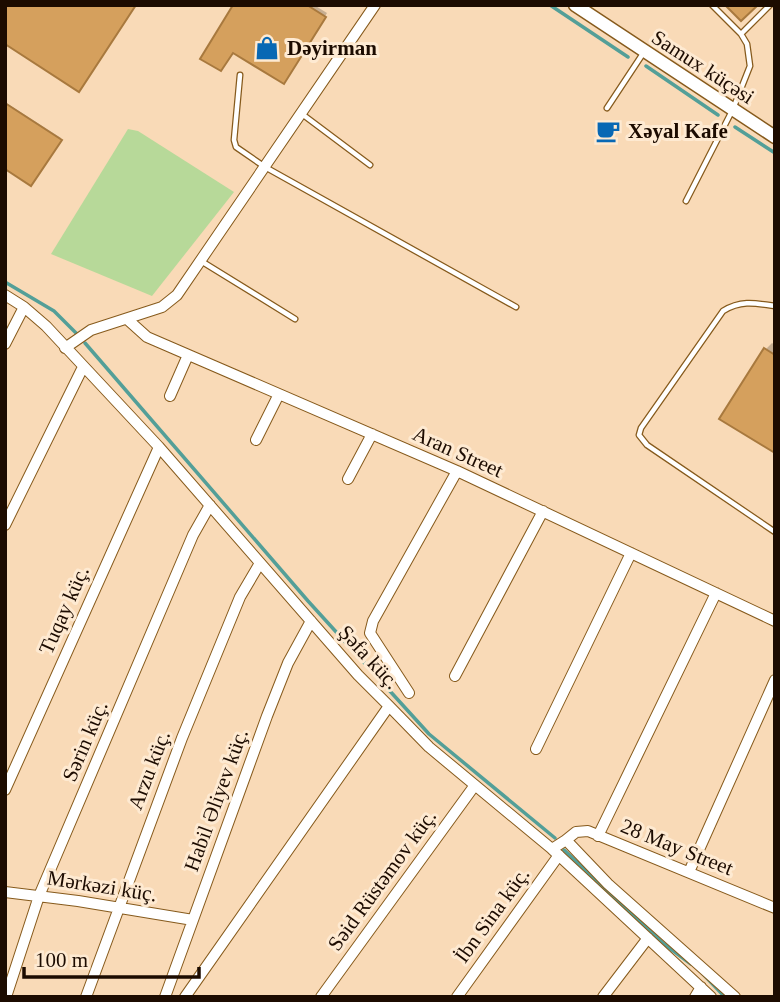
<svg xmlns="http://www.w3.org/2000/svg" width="780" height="1002" viewBox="0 0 780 1002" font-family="'Times New Roman',serif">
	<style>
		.green { fill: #b7d999 }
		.shadow { fill: #0003 }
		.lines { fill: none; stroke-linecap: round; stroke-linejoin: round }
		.stream { stroke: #539f98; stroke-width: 3.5 }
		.building { fill: #d5a05d; stroke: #a8793e; stroke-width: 2 }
		.lane-casing { stroke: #865a1c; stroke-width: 7 }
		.street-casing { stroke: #865a1c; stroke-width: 12 }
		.secondary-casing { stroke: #865a1c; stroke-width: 15 }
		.lane { stroke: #fff; stroke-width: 4.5 }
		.street { stroke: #fff; stroke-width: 10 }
		.secondary { stroke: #fff; stroke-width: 12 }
		.labels { text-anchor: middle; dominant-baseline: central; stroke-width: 6; stroke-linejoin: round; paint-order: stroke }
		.poi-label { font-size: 21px; font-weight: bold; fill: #1c0b00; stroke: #feead2; text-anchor: start }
		.street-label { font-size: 21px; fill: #1c0b00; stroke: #feead2 }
	</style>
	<rect width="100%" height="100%" fill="#f9dab7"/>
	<path class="green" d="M 128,129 L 138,131 L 234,192 L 152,296 L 51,254 Z"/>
	<path class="shadow" d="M 235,5 L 314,5 L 327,13 L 287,79 Z
		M 5,102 L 61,138 L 31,184 L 5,167 Z
		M 772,343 L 775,345 L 775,449 L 766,349 Z"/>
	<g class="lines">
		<path class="stream" d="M 550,5 L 628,57
			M 646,66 L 718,115
			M 735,127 L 775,153
			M 5,282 L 54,311 L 76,333
			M 85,343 L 308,601 L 429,734 L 555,838
			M 564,850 L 664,944 L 691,964
			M 702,973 L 725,997"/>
	</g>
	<path class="building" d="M 5,5 L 136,5 L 79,92 L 5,44 Z
		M 233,5 L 307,5 L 326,17 L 284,84 L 233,53 L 221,71 L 200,59 Z
		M 725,5 L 758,5 L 741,21 Z
		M 5,103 L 62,140 L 31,186 L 5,169 Z
		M 764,348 L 775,355 L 775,453 L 719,419 Z"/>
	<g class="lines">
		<g class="lane-casing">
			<path id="lane" d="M 741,34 L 770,5
				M 240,75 L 234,140 L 236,147 L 265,167 L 516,307
				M 607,108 L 644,52
				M 302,114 L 370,165
				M 686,201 L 733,109 L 750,66 L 747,44 L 741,34 L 712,5
				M 201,261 L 295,319
				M 775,306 C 755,303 741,300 723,311 L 641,428 L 639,435 L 647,445 L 775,532"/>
		</g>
		<g class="street-casing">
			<path id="street" d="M 5,295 L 24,307 L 46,326 L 159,447 L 358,675 L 389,706 L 429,747 L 552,849 L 566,840 L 608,884 L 735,997
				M 127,319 L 147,337 L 457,471 L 775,621
				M 5,344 L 24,307
				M 65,348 L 91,330 L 162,307 L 177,295 L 375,5
				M 170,396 L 188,355
				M 256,440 L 279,394
				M 348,479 L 372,434
				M 5,525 L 83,367
				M 455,676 L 543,511
				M 409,693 L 370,633 L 373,621 L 457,471
				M 536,749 L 631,553
				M 5,790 L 159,447
				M 598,836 L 716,593
				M 566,840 L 576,832 L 588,831 L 775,908
				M 552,849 L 711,997
				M 689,872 L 775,680
				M 5,892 L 78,901 L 193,920
				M 6,997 L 39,896 L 193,535 L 210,505
				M 86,997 L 182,738 L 240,597 L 260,563
				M 165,997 L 267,716 L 288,663 L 311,621
				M 185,997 L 389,706
				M 321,997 L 475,785
				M 457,997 L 559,855
				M 603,997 L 648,938
				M 695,997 L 701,987"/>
		</g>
		<g class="secondary-casing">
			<path id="secondary" d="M 575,5 L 775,137"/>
		</g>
		<use href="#lane" class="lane"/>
		<use href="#street" class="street"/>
		<use href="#secondary" class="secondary"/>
	</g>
	<defs>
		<g id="shop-bare" transform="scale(1.89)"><path d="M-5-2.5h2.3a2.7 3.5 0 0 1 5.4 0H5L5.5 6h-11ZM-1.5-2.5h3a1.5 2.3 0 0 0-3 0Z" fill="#0868b4" stroke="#feead2" stroke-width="2.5" paint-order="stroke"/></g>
		<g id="cafe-bare" transform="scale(1.89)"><path d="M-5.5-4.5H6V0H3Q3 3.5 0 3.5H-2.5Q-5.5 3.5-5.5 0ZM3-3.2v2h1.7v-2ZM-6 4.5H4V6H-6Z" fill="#0868b4" stroke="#feead2" stroke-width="2.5" paint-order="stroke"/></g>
	</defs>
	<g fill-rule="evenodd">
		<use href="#shop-bare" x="267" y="48"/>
		<use href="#cafe-bare" x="608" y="131"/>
	</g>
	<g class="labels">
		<g class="poi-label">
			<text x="287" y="48">Dəyirman</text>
			<text x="628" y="131">Xəyal Kafe</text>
		</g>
		<g class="street-label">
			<text transform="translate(703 67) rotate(33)">Samux küçəsi</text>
			<text transform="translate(458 452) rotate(24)">Aran Street</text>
			<text transform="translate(64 610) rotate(-66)">Tuqay küç.</text>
			<text transform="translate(369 657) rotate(47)">Şəfa küç.</text>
			<text transform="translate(85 741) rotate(-67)">Sərin küç.</text>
			<text transform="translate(149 770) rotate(-69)">Arzu küç.</text>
			<text transform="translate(216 800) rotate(-70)">Habil Əliyev küç.</text>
			<text transform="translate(677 847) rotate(22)">28 May Street</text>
			<text transform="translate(382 880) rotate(-54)">Səid Rüstəmov küç.</text>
			<text transform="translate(102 886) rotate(9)">Mərkəzi küç.</text>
			<text transform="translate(492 915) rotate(-54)">İbn Sina küç.</text>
		</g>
	</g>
	<rect width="780" height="1002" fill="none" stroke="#1c0b00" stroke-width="14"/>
	<path d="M24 967v10h175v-10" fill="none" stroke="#1c0b00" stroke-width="3.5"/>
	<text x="35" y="967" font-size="21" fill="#1c0b00" stroke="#feead2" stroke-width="5" paint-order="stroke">100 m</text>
</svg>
